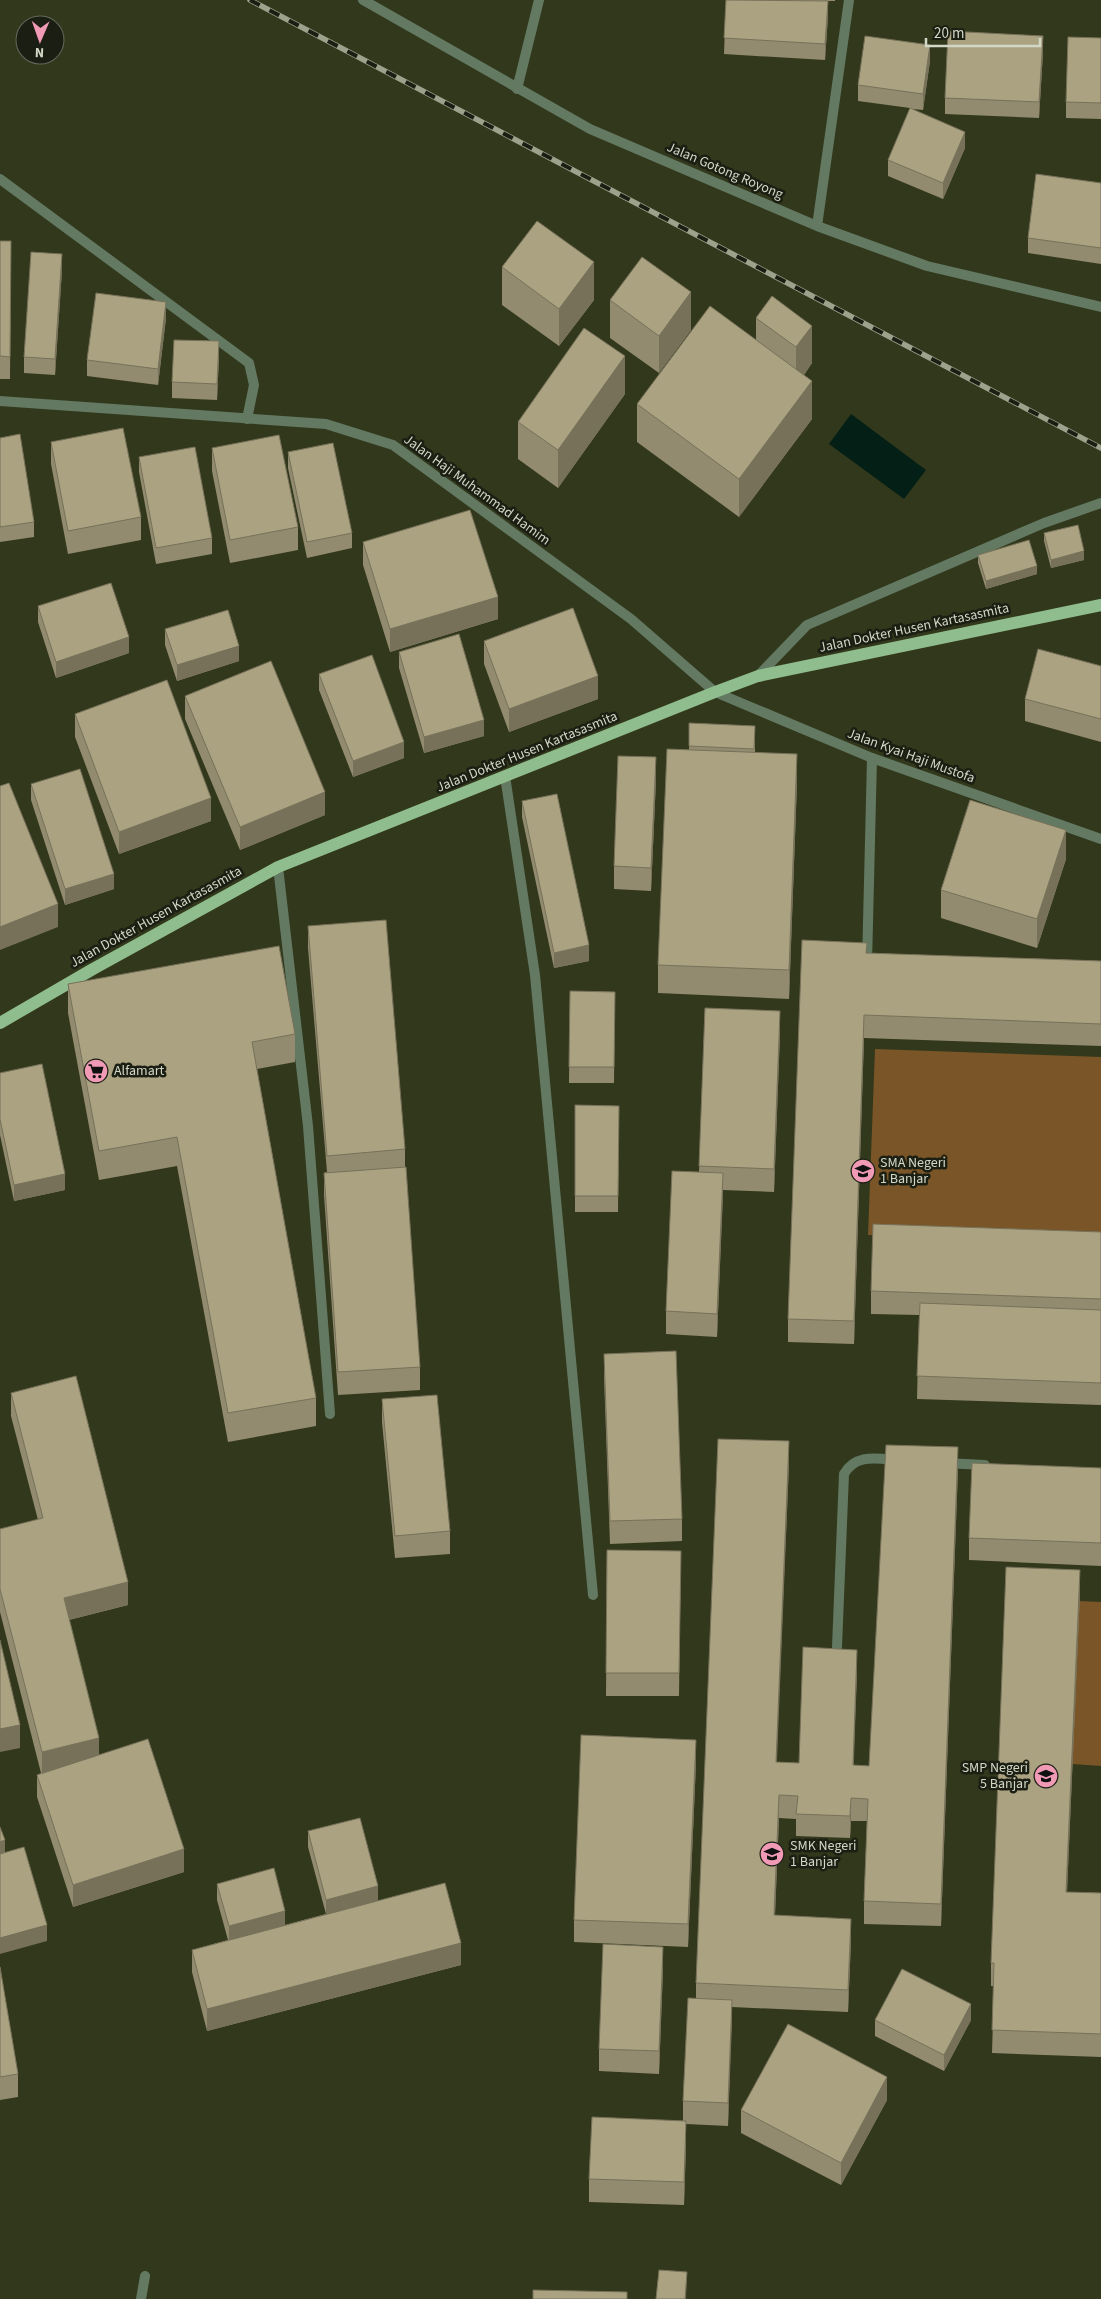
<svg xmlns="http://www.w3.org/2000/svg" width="1101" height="2299" viewBox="0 0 1101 2299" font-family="'Source Sans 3',sans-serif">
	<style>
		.green { fill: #795527 }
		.water { fill: #041f16 }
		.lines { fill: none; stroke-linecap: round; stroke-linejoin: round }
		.service { stroke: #637962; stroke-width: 10 }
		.pedestrian { stroke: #637962; stroke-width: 10 }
		.minor { stroke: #637962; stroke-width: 10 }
		.primary { stroke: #90bd8d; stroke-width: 12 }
		.rail-casing { stroke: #9da28d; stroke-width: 5.5 }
		.rail { stroke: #1b1e12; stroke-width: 4; stroke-dasharray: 11; stroke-linecap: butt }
		.wall { fill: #928b6f }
		.shaded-wall { fill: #77715a }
		.building { fill: #aaa281; stroke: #77715a }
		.labels { text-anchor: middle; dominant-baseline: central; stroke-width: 5; stroke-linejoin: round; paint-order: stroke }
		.street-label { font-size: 14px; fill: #d2d7c6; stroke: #1b1e12 }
		.poi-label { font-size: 14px; fill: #d2d7c6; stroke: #1b1e12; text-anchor: start }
	</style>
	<rect width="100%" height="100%" fill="#32381c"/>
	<path class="green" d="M 875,1049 L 1101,1057 L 1101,1243 L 868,1235 Z
		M 1079,1601 L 1101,1602 L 1101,1766 L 1072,1764 Z"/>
	<path class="water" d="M 851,414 L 926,470 L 904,499 L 829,444 Z"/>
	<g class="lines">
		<path class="service" d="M 278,867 L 308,1126 L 330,1414
			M 867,964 L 872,758
			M 945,1463 L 985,1465
			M 837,1647 L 844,1474 C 856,1453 878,1459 898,1460"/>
		<path class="pedestrian" d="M 758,676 L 807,625 L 1044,523 L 1101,503"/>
		<path class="minor" d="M 363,0 L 590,129 L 817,226 L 927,266 L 1101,307
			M 517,89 L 539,0
			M 0,179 L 249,363 L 254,385 L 247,419
			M 817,226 L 849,0
			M 0,401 L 326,424 L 393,445 L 631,619 L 715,692 L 872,758 L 1101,839
			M 505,776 L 535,975 L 593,1595
			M 141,2299 L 145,2276"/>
		<path class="primary" d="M 0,1023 L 93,969 L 278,867 L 715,692 L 758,676 L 1101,605"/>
		<g class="rail-casing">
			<path id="rail" d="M 250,0 L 1101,448"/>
		</g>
		<use href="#rail" class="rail"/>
	</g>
	<path class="wall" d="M 726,0 L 835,0 L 835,1 L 828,1 L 828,16 L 825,60 L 724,54 Z
		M 1101,38 L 1101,119 L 1066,118 L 1066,102 Z
		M 1043,52 L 1039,118 L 945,114 L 945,98 Z
		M 930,61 L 923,110 L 912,109 L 965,148 L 943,199 L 888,176 L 888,160 L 910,108 L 858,101 L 858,85 Z
		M 1101,183 L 1101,264 L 1028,253 L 1028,238 Z
		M 0,241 L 11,241 L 10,379 L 0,379 Z
		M 502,267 L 594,300 L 559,346 L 502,305 Z
		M 62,270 L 55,375 L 24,373 L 24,357 Z
		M 772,296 L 812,363 L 804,375 L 812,419 L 739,517 L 637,442 L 637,404 L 756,340 L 756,318 Z
		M 610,300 L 691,330 L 659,373 L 610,338 Z
		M 166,318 L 158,385 L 87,376 L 87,360 Z
		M 219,357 L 217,400 L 172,398 L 172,382 Z
		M 625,394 L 558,488 L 518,459 L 518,422 Z
		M 0,438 L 34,522 L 34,537 L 0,542 Z
		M 51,442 L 141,517 L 141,540 L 68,554 L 51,464 Z
		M 212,448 L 298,527 L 298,550 L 230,563 L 212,471 Z
		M 288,452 L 352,533 L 352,548 L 307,558 L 288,468 Z
		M 139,457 L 212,538 L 212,554 L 156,564 L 139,472 Z
		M 1044,533 L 1084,560 L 1051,568 L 1044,541 Z
		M 363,542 L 498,619 L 390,652 L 363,565 Z
		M 978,555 L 1037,574 L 986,589 L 978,563 Z
		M 38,606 L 129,653 L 56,678 L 38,622 Z
		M 165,629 L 239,661 L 177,681 L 165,645 Z
		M 484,641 L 598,699 L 509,732 L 484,664 Z
		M 399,652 L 484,736 L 424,753 L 399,668 Z
		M 1101,666 L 1101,742 L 1025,721 L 1025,699 Z
		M 319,674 L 404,758 L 353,777 L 319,690 Z
		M 185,696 L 325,815 L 240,850 L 185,719 Z
		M 75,714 L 211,821 L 119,854 L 75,737 Z
		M 689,723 L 755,726 L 755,752 L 797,783 L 789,999 L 658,993 L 658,965 L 689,750 Z
		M 656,780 L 651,891 L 614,889 L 614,866 Z
		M 31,784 L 114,889 L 65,905 L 31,800 Z
		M 522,801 L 589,961 L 554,968 L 522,817 Z
		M 1066,859 L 1037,948 L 941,918 L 941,890 Z
		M 308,926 L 405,1149 L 405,1167 L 420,1367 L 420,1390 L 338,1395 L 324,1195 L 324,1173 L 327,1172 L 308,948 Z
		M 867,953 L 1101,961 L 1101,1046 L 864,1038 L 854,1344 L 788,1342 L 788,1319 Z
		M 68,984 L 295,1034 L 295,1062 L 257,1069 L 316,1398 L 316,1426 L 228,1442 L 177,1166 L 99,1180 L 68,1013 Z
		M 570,991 L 615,992 L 614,1083 L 569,1083 Z
		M 705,1008 L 780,1033 L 774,1192 L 723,1190 L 717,1337 L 666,1334 L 666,1311 L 699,1172 Z
		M 0,1073 L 65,1190 L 14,1201 L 0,1135 Z
		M 575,1105 L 619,1106 L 618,1212 L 575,1212 Z
		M 1101,1232 L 1101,1405 L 917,1399 L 919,1315 L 871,1314 L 871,1291 Z
		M 604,1354 L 682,1519 L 682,1541 L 610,1544 L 604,1377 Z
		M 11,1393 L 128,1605 L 69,1620 L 99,1754 L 184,1872 L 73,1907 L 37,1797 L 37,1775 L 41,1773 L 0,1612 L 0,1529 L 38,1520 L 11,1416 Z
		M 382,1399 L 450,1531 L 450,1554 L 395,1558 L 382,1422 Z
		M 789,1464 L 776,1762 L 799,1763 L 857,1673 L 853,1765 L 869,1766 L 958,1469 L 941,1926 L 864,1924 L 864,1901 L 867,1821 L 851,1821 L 850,1838 L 796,1836 L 796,1819 L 779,1818 L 775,1915 L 851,1941 L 848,2012 L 732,2007 L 728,2126 L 686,2124 L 686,2144 L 684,2205 L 589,2202 L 589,2179 L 683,2121 L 683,2101 L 696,1998 L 696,1983 Z
		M 1101,1468 L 1101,1566 L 969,1560 L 969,1538 Z
		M 607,1550 L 681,1551 L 679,1696 L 606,1696 Z
		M 1080,1592 L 1067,1892 L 1101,1893 L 1101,2057 L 992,2053 L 994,1986 L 991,1986 L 991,1963 Z
		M 696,1763 L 688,1947 L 574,1942 L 574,1920 Z
		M 308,1831 L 378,1901 L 461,1965 L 207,2031 L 192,1972 L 192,1950 L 228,1940 L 217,1900 L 217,1884 L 285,1925 L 326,1914 L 308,1847 Z
		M 0,1967 L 18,2074 L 18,2097 L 0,2100 Z
		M 663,1969 L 659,2074 L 599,2071 L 599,2049 Z
		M 875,2020 L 971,2020 L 944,2071 L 875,2036 Z
		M 887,2100 L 841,2185 L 741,2133 L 741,2110 Z"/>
	<path class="shaded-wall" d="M 828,1 L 828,16 L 825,60 L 825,44 Z
		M 1043,36 L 1043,52 L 1039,118 L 1039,102 Z
		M 930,45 L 930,61 L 923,110 L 923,94 Z
		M 965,132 L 965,148 L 943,199 L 943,183 Z
		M 62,254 L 62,270 L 55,375 L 55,359 Z
		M 594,262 L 594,300 L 559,346 L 559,309 Z
		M 691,292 L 691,330 L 659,373 L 659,336 Z
		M 166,302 L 166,318 L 158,385 L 158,369 Z
		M 812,326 L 812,363 L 796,385 L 796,347 Z
		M 219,341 L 219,357 L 217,400 L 217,384 Z
		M 625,356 L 625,394 L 558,488 L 558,450 Z
		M 812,381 L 812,419 L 739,517 L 739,479 Z
		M 1084,551 L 1084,560 L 1051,568 L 1051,560 Z
		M 1037,566 L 1037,574 L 986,589 L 986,581 Z
		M 498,597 L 498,619 L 390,652 L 390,629 Z
		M 129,637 L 129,653 L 56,678 L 56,662 Z
		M 239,646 L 239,661 L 177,681 L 177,665 Z
		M 598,676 L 598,699 L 509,732 L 509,709 Z
		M 484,720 L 484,736 L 424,753 L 424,737 Z
		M 404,742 L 404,758 L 353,777 L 353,761 Z
		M 797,754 L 797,783 L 789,999 L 789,970 Z
		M 656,757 L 656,780 L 651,891 L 651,868 Z
		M 325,792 L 325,815 L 240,850 L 240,827 Z
		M 211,798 L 211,821 L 119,854 L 119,832 Z
		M 1066,830 L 1066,859 L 1037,948 L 1037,919 Z
		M 114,874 L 114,889 L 65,905 L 65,889 Z
		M 58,904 L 58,927 L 0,950 L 0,927 Z
		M 589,945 L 589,961 L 554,968 L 554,953 Z
		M 780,1011 L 780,1033 L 774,1192 L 774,1169 Z
		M 864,1015 L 864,1038 L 854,1344 L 854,1321 Z
		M 723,1173 L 723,1196 L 717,1337 L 717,1314 Z
		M 65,1174 L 65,1190 L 14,1201 L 14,1185 Z
		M 789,1441 L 789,1464 L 776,1785 L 776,1762 Z
		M 958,1447 L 958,1469 L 941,1926 L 941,1904 Z
		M 1080,1570 L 1080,1592 L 1066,1914 L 1066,1892 Z
		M 128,1582 L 128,1605 L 64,1621 L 64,1598 Z
		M 857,1650 L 857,1673 L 853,1788 L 853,1765 Z
		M 20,1725 L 20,1748 L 0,1752 L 0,1729 Z
		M 99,1738 L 99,1761 L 42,1775 L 42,1752 Z
		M 696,1740 L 696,1763 L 688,1947 L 688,1924 Z
		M 779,1795 L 779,1818 L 774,1938 L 774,1915 Z
		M 851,1798 L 851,1821 L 850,1838 L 850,1816 Z
		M 5,1840 L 5,1856 L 0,1857 L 0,1842 Z
		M 184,1849 L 184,1872 L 73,1907 L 73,1885 Z
		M 378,1886 L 378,1902 L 326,1916 L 326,1900 Z
		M 285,1911 L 285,1927 L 229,1942 L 229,1926 Z
		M 851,1919 L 851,1941 L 848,2012 L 848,1990 Z
		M 47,1925 L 47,1941 L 0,1954 L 0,1938 Z
		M 461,1943 L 461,1965 L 207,2031 L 207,2009 Z
		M 663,1947 L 663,1969 L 659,2074 L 659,2051 Z
		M 732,2000 L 732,2023 L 728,2126 L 728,2103 Z
		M 971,2004 L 971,2020 L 944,2071 L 944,2055 Z
		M 887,2077 L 887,2100 L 841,2185 L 841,2163 Z
		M 686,2121 L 686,2144 L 684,2205 L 684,2182 Z
		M 687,2272 L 686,2299 L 685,2299 Z"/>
	<path class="building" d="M 726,0 L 828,1 L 825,44 L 724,38 Z
		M 948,31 L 1043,36 L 1039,102 L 945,98 Z
		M 865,36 L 930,45 L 923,94 L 858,85 Z
		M 1068,37 L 1101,38 L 1101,103 L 1066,102 Z
		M 910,108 L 965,132 L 943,183 L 888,160 Z
		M 1036,174 L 1101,183 L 1101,248 L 1028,238 Z
		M 537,221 L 594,262 L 559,309 L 502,267 Z
		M 0,241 L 11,241 L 10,357 L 0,356 Z
		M 31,252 L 62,254 L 55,359 L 24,357 Z
		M 642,257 L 691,292 L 659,336 L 610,300 Z
		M 96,293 L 166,302 L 158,369 L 87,360 Z
		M 772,296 L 812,326 L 796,347 L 756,318 Z
		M 710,306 L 812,381 L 739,479 L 637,404 Z
		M 584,328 L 625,356 L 558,450 L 518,422 Z
		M 174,340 L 219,341 L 217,384 L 172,382 Z
		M 123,428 L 141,517 L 68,531 L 51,442 Z
		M 20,434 L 34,522 L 0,527 L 0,438 Z
		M 279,435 L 298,527 L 230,540 L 212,448 Z
		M 333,443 L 352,533 L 307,542 L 288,452 Z
		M 195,447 L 212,538 L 156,548 L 139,457 Z
		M 470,510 L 498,597 L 390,629 L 363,542 Z
		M 1078,525 L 1084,551 L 1051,560 L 1044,533 Z
		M 1029,540 L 1037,566 L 986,581 L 978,555 Z
		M 111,583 L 129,637 L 56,662 L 38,606 Z
		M 573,608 L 598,676 L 509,709 L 484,641 Z
		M 228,610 L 239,646 L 177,665 L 165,629 Z
		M 459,634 L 484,720 L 424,737 L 399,652 Z
		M 1038,649 L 1101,666 L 1101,719 L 1025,699 Z
		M 372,655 L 404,742 L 353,761 L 319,674 Z
		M 271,661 L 325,792 L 240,827 L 185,696 Z
		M 167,680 L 211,798 L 119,832 L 75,714 Z
		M 689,723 L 755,726 L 754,749 L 689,746 Z
		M 667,749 L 797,754 L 789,970 L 658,965 Z
		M 618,756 L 656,757 L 651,868 L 614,866 Z
		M 80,769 L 114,874 L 65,889 L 31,784 Z
		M 9,783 L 58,904 L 0,927 L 0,786 Z
		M 557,794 L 589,945 L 554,953 L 522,801 Z
		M 970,800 L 1066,830 L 1037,919 L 941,890 Z
		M 386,920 L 405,1149 L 327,1156 L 308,926 Z
		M 802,940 L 867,943 L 866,953 L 1101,961 L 1101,1024 L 864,1015 L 854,1321 L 788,1319 Z
		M 279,946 L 295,1034 L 252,1042 L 316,1398 L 228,1413 L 177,1137 L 99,1151 L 68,984 Z
		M 570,991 L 615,992 L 614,1067 L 569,1067 Z
		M 705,1008 L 780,1011 L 774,1169 L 699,1166 Z
		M 42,1064 L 65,1174 L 14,1185 L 0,1119 L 0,1073 Z
		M 575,1105 L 619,1106 L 618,1196 L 575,1196 Z
		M 406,1167 L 420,1367 L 338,1372 L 324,1173 Z
		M 672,1171 L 723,1173 L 717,1314 L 666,1311 Z
		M 873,1224 L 1101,1232 L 1101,1299 L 871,1291 Z
		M 920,1303 L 1101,1310 L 1101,1383 L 917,1376 Z
		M 676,1351 L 682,1519 L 610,1521 L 604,1354 Z
		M 76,1376 L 128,1582 L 64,1598 L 99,1738 L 42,1752 L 0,1589 L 0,1529 L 43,1518 L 11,1393 Z
		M 437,1395 L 450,1531 L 395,1536 L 382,1399 Z
		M 718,1439 L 789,1441 L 776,1762 L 799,1763 L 803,1647 L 857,1650 L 853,1765 L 869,1766 L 886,1445 L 958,1447 L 941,1904 L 864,1901 L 868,1799 L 851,1798 L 850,1816 L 796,1814 L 798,1796 L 779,1795 L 774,1915 L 851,1919 L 848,1990 L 696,1983 Z
		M 972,1463 L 1101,1468 L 1101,1543 L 969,1538 Z
		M 607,1550 L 681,1551 L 679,1673 L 606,1673 Z
		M 1006,1567 L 1080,1570 L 1066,1892 L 1101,1893 L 1101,2034 L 992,2030 L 994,1963 L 991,1963 Z
		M 0,1640 L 20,1725 L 0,1729 Z
		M 581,1735 L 696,1740 L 688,1924 L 574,1920 Z
		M 148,1739 L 184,1849 L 73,1885 L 37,1775 Z
		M 360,1818 L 378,1886 L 326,1900 L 308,1831 Z
		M 0,1827 L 5,1840 L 0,1842 Z
		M 24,1847 L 47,1925 L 0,1938 L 0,1854 Z
		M 274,1868 L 285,1911 L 229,1926 L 217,1884 Z
		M 445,1883 L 461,1943 L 207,2009 L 192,1950 Z
		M 603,1944 L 663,1947 L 659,2051 L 599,2049 Z
		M 0,1967 L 18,2074 L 0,2077 Z
		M 902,1969 L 971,2004 L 944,2055 L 875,2020 Z
		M 688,1998 L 732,2000 L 728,2103 L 683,2101 Z
		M 788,2024 L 887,2077 L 841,2163 L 741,2110 Z
		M 592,2117 L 686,2121 L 684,2182 L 589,2179 Z
		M 659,2270 L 687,2272 L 685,2299 L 656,2299 Z
		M 533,2290 L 627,2292 L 627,2299 L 533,2299 Z"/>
	<defs>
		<g id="supermarket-disc" transform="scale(1.25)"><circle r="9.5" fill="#f09ab6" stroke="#1b1e12"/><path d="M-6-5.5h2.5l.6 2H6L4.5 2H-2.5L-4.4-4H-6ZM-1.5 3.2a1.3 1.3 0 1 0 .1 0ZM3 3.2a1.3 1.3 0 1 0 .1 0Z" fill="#111"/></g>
		<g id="school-disc" transform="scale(1.25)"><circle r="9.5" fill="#f09ab6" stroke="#1b1e12"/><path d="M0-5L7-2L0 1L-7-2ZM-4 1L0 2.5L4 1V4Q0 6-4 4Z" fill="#111"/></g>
	</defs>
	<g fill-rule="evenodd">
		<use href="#supermarket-disc" x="96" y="1071"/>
		<use href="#school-disc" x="863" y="1171"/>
		<use href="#school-disc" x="1046" y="1776"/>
		<use href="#school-disc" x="772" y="1854"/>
	</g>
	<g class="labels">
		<g class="street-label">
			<text transform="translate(725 171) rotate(23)">Jalan Gotong Royong</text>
			<text transform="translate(477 490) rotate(36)">Jalan Haji Muhammad Hamim</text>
			<text transform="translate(914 628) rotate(-12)">Jalan Dokter Husen Kartasasmita</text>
			<text transform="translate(527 752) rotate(-22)">Jalan Dokter Husen Kartasasmita</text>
			<text transform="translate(911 756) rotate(20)">Jalan Kyai Haji Mustofa</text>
			<text transform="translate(156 917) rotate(-29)">Jalan Dokter Husen Kartasasmita</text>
		</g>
		<g class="poi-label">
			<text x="114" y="1071">Alfamart</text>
			<text x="880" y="1163">SMA Negeri<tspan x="880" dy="16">1 Banjar</tspan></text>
			<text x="1028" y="1768" text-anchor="end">SMP Negeri<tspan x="1028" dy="16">5 Banjar</tspan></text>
			<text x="790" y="1846">SMK Negeri<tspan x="790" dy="16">1 Banjar</tspan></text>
		</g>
	</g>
	<g transform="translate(40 40) rotate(182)"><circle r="24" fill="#1b1e12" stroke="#64685a"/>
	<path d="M0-4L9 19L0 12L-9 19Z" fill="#f09ab6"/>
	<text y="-8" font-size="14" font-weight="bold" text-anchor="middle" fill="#d2d7c6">N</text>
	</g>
	<path d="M926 38v8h114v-8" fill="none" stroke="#d2d7c6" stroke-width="2.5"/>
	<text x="934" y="38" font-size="15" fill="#d2d7c6" stroke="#1b1e12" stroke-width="4" paint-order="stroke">20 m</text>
</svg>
